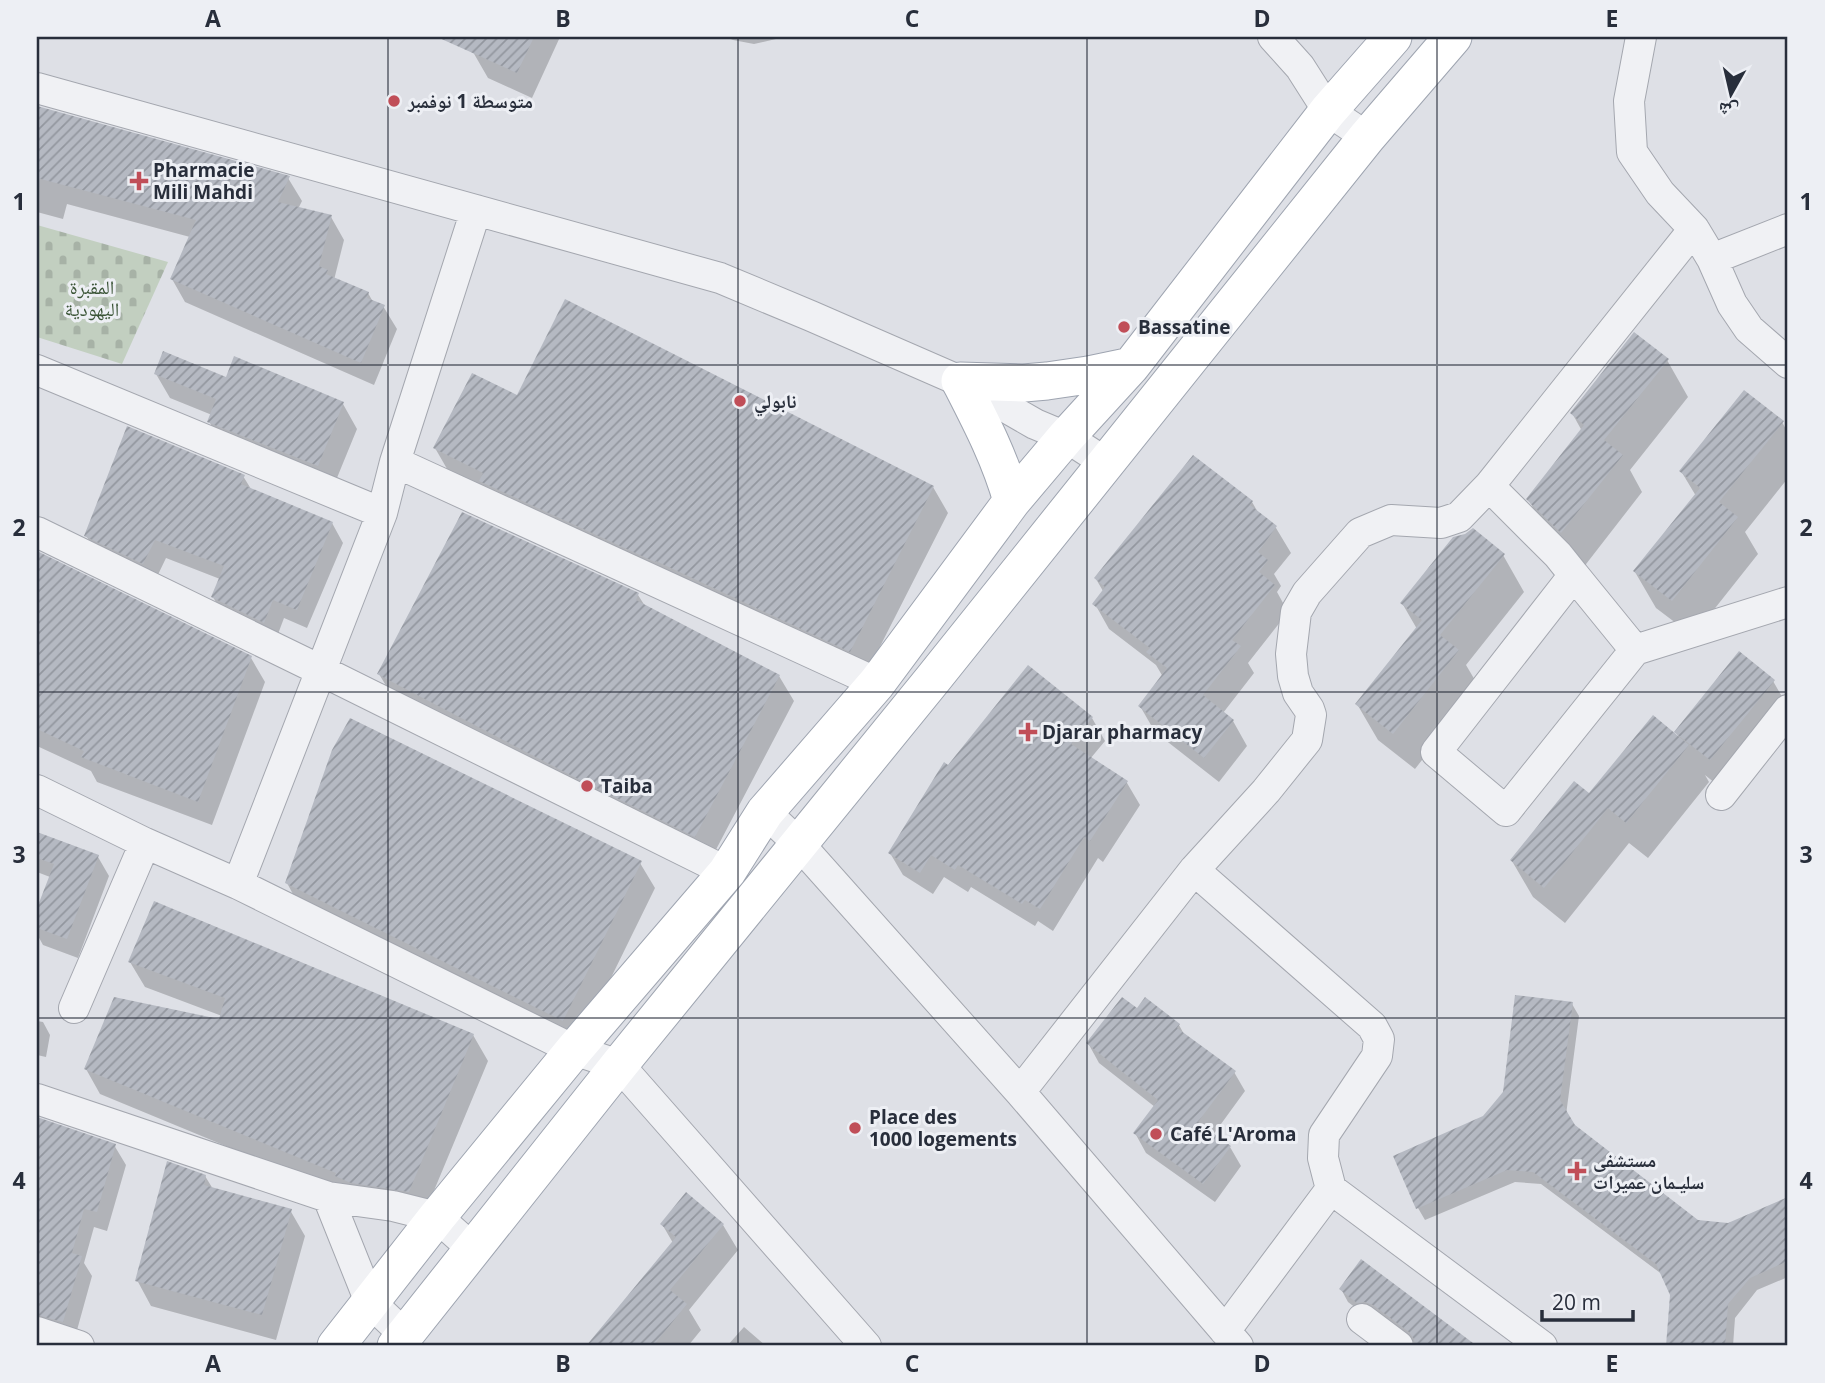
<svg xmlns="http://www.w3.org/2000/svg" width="1825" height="1383" viewBox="0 0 1825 1383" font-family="'Open Sans','Noto Naskh Arabic',sans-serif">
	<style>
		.cemetery { fill: url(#cemetery-stones) }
		.shadow { fill: #0003 }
		.building { fill: url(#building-hatch) }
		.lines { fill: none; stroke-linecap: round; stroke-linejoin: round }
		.minor-casing { stroke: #a4a7af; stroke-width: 32 }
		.major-casing { stroke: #9ea4b0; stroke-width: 39 }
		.minor { stroke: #f0f1f4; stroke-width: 30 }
		.major { stroke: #fff; stroke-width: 37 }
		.grid { fill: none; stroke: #282e3b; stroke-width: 2; stroke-opacity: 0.55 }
		.poi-dot { fill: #c04e58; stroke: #edeff4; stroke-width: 2.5 }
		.labels { text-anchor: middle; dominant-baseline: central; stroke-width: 6; stroke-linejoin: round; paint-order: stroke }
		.poi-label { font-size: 19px; font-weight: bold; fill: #282e3b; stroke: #edeff4; text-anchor: start }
		.park-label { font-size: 19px; fill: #3b5537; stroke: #edeff4 }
		.neatline { fill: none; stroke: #282e3b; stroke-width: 2.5 }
		.grid-label { font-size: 23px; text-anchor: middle; font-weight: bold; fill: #282e3b }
	</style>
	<defs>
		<pattern id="cemetery-stones" width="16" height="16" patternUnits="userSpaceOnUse" patternTransform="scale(1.75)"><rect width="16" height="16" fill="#c2cfc0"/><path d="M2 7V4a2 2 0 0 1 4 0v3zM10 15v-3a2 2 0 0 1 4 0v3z" fill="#a7b2a6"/></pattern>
		<pattern id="building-hatch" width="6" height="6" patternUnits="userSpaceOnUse" patternTransform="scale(1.75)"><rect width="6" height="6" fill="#b5b9c2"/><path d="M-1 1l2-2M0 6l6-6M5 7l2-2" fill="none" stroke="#93979f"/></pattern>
	</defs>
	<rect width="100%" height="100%" fill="#dee0e6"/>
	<path class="cemetery" d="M 37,225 L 168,262 L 122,364 L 37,337 Z"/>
	<path class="shadow" d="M 480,37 L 560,37 L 532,98 L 488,78 L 473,52 Z
		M 726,37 L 780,37 L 776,39 L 754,44 L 733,40 Z
		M 37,108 L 288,178 L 302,201 L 298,209 L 331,217 L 344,240 L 334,280 L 368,293 L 373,302 L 383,306 L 397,329 L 374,385 L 185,302 L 172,279 L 190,237 L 67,204 L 63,219 L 37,212 Z
		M 1667,360 L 1688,397 L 1630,470 L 1642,492 L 1583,568 L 1549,535 L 1528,499 L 1582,431 L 1572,413 Z
		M 156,374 L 226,380 L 343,404 L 357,429 L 332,490 L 223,446 L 209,421 L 212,415 L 170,398 Z
		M 1782,422 L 1788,433 L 1788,478 L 1745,532 L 1758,554 L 1693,636 L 1656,608 L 1635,572 L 1696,496 L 1681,471 Z
		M 435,448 L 933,487 L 948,513 L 865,676 L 450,474 Z
		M 243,476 L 251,489 L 332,523 L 343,543 L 307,628 L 284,618 L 275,642 L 224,616 L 213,597 L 220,579 L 166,558 L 154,583 L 97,555 L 86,535 Z
		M 1252,502 L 1259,514 L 1276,528 L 1291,553 L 1274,574 L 1281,586 L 1277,592 L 1288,612 L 1248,663 L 1254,673 L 1223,713 L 1233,721 L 1247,746 L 1219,782 L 1155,732 L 1140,706 L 1163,677 L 1156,665 L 1109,629 L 1095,604 L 1103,591 L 1096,579 Z
		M 1465,535 L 1503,555 L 1524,592 L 1466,665 L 1479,687 L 1415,769 L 1378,740 L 1357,704 L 1417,629 L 1402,603 Z
		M 37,553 L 251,658 L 265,682 L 212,825 L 97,782 L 91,771 L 37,746 Z
		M 638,595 L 645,606 L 779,676 L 794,701 L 710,861 L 394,699 L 379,674 Z
		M 1773,681 L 1788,707 L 1731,796 L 1705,775 L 1709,782 L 1648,858 L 1629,843 L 1565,923 L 1533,897 L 1512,861 L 1590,796 L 1680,739 L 1676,732 Z
		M 1092,718 L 1105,741 L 1090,759 L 1127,783 L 1140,805 L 1103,862 L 1098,858 L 1053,931 L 1038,921 L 1035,926 L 971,887 L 968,892 L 944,877 L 933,894 L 903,875 L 890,853 L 949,767 Z
		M 37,834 L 98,857 L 109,876 L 78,958 L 43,945 L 37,934 L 37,913 L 50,877 L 37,872 Z
		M 640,863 L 655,888 L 578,1045 L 301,909 L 287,883 Z
		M 130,962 L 473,1035 L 488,1061 L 423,1217 L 349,1197 L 100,1094 L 86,1069 L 221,1021 L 222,1016 L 145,987 Z
		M 1572,1004 L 1579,1016 L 1566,1115 L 1573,1126 L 1697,1222 L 1729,1225 L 1788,1199 L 1788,1277 L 1757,1290 L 1735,1318 L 1733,1346 L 1668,1346 L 1672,1294 L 1663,1275 L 1541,1184 L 1515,1182 L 1425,1220 L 1418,1208 Z
		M 1137,1011 L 1179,1025 L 1185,1036 L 1234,1072 L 1245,1091 L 1213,1135 L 1230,1147 L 1241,1166 L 1215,1202 L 1146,1153 L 1135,1133 L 1155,1107 L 1099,1063 L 1088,1043 Z
		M 37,1021 L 43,1022 L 50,1035 L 46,1057 L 37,1055 Z
		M 37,1119 L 114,1145 L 126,1165 L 107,1231 L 94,1227 L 84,1263 L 92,1276 L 74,1341 L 37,1333 Z
		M 205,1176 L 213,1189 L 290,1210 L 305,1236 L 276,1340 L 151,1306 L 137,1280 Z
		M 662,1224 L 723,1225 L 738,1250 L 689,1310 L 701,1330 L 688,1346 L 588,1346 L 673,1243 Z
		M 1361,1261 L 1474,1346 L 1417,1346 L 1416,1344 L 1381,1317 L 1365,1315 L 1348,1302 L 1341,1289 Z
		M 744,1327 L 766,1346 L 727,1346 Z"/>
	<path class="building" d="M 437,37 L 534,37 L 517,73 Z
		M 37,106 L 290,176 L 278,202 L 332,215 L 319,266 L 328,270 L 326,274 L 369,292 L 367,298 L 385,305 L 361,363 L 170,279 L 196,220 L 37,178 Z
		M 565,299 L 934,486 L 850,652 L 656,561 L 655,562 L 479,481 L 483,473 L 433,448 L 472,373 L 517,395 Z
		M 1634,332 L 1669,359 L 1604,440 L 1623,455 L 1561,533 L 1526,499 L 1584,425 L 1570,413 Z
		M 163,351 L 226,377 L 234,356 L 344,402 L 318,466 L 207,422 L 216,399 L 154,374 Z
		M 1744,390 L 1784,421 L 1719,502 L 1738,517 L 1672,601 L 1633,571 L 1700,488 L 1679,471 Z
		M 127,426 L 245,475 L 241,484 L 333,522 L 297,610 L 273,600 L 264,623 L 211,597 L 224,566 L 155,540 L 143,564 L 84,536 Z
		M 1193,455 L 1253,501 L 1250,505 L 1277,526 L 1258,552 L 1268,560 L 1259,572 L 1275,585 L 1232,640 L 1241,646 L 1203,695 L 1234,720 L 1204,758 L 1138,706 L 1167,668 L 1146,652 L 1150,648 L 1092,604 L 1105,587 L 1094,578 Z
		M 462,512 L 639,593 L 636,600 L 780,675 L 695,837 L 578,779 L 377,674 Z
		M 1473,528 L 1505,554 L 1440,635 L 1459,650 L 1393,734 L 1355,704 L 1422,620 L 1400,603 L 1453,537 L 1465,534 Z
		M 37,551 L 252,656 L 198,802 L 81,757 L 84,751 L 37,729 Z
		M 1739,651 L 1775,680 L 1710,760 L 1674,732 Z
		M 1028,665 L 1093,717 L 1071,744 L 1128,781 L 1090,841 L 1084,837 L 1040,909 L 1025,900 L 1022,904 L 958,865 L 955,870 L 931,855 L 920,873 L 888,853 L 944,762 L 948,765 Z
		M 1653,715 L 1689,745 L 1626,823 L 1608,808 L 1544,888 L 1510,860 L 1574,781 L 1589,793 Z
		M 350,718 L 642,861 L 563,1021 L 285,883 L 332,750 Z
		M 37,832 L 99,855 L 67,939 L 37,928 L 37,908 L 54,864 L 37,858 Z
		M 154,901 L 474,1034 L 409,1192 L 351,1183 L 335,1176 L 336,1173 L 84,1069 L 114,997 L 219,1019 L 225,998 L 128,962 Z
		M 1515,995 L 1573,1002 L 1560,1100 L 1575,1125 L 1698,1220 L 1728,1223 L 1788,1197 L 1788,1261 L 1750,1278 L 1728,1304 L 1725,1346 L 1666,1346 L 1670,1295 L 1656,1264 L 1533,1172 L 1507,1170 L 1416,1209 L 1393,1156 L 1483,1116 L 1503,1092 Z
		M 1122,997 L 1137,1008 L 1145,997 L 1180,1024 L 1177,1028 L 1236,1071 L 1198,1122 L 1231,1146 L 1203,1184 L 1133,1133 L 1158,1100 L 1086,1043 Z
		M 37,1117 L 116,1144 L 97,1212 L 84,1209 L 72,1253 L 82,1256 L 63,1322 L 37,1315 Z
		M 167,1161 L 206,1175 L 204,1185 L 292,1209 L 262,1315 L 135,1281 Z
		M 686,1192 L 724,1224 L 670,1290 L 687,1304 L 653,1346 L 586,1346 L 676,1237 L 660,1224 Z
		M 1361,1259 L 1477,1346 L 1415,1346 L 1414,1339 L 1409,1332 L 1373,1305 L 1365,1302 L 1357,1303 L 1339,1289 Z"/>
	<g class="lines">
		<g class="minor-casing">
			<path id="minor" d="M 1273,37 L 1300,67 L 1328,111 L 1367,137
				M 1641,37 L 1629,101 L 1632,152 L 1660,193 L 1694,229 L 1712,259 L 1732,304 L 1749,329 L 1788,363
				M 37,88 L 720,278 L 811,316 L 960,381 L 1035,424 L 1066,437 L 1106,463
				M 1712,259 L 1788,229
				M 37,370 L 382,513
				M 395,462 L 877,683
				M 1489,486 L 1558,555 L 1574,575
				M 37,532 L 322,671 L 727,872
				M 1635,650 L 1574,575 L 1436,752 L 1506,811 L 1635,650 L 1788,602
				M 37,790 L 145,843 L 238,884 L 574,1050 L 619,1065 L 866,1346
				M 1721,795 L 1788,710
				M 765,812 L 799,844 L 1020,1092 L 1238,1346
				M 1194,870 L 1372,1026 L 1379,1039 L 1377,1056 L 1324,1135 L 1323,1158 L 1331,1189
				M 238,884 L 382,513 L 395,462 L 476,210
				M 74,1008 L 145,843
				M 1020,1092 L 1194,870 L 1266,791 L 1307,740 L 1311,715 L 1309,709 L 1298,693 L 1293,676 L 1291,654 L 1296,612 L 1307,593 L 1360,533 L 1391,520 L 1441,523 L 1459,517 L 1489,486 L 1694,229
				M 37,1099 L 328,1197 L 393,1206 L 437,1217 L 474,1250
				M 328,1197 L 370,1302 L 405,1335
				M 1362,1319 L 1398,1346
				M 1225,1331 L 1331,1189 L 1542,1346
				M 37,1332 L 79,1346"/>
		</g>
		<g class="major-casing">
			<path id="major" d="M 1012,501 C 1000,458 980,420 960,381 L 1024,383 L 1047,381 L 1088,375 L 1131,366
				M 336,1346 L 437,1217 L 574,1050 L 727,872 L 765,812 L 877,683 L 1012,501 L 1066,437 L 1131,366 L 1328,111 L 1393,37
				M 396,1346 L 619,1065 L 933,679 L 1367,137 L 1453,37"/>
		</g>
		<use href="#minor" class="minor"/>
		<use href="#major" class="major"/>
	</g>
	<path class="grid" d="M 388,37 L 388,1346M 738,37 L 738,1346M 1087,37 L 1087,1346M 1437,37 L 1437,1346M 37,365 L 1788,365M 37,692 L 1788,692M 37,1018 L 1788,1018"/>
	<g class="poi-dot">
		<circle cx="394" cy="101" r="7"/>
		<path d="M135.5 170.5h7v7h7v7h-7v7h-7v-7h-7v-7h7z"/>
		<circle cx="1124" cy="327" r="7"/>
		<circle cx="740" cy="401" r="7"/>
		<path d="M1024.5 721.5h7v7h7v7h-7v7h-7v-7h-7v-7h7z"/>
		<circle cx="587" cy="786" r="7"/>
		<circle cx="855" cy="1128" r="7"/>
		<circle cx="1156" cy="1134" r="7"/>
		<path d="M1573.5 1160.5h7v7h7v7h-7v7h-7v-7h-7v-7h7z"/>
	</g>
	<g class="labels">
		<g class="poi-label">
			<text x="408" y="101">متوسطة 1 نوفمبر</text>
			<text x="153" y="170">Pharmacie<tspan x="153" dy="22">Mili Mahdi</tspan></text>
			<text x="1138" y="327">Bassatine</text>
			<text x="754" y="401">نابولي</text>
			<text x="1042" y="732">Djarar pharmacy</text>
			<text x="601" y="786">Taiba</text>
			<text x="869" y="1117">Place des<tspan x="869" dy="22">1000 logements</tspan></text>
			<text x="1170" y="1134">Café L'Aroma</text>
			<text x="1593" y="1160">مستشفى<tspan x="1593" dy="22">سليـمان عميرات</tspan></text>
		</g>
		<g class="park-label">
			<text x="92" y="287">المقبرة<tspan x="92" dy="22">اليهودية</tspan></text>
		</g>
	</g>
	<rect width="1825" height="1383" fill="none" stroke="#edeff4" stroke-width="77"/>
	<g transform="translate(1731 94) rotate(188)" stroke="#edeff4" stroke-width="5" paint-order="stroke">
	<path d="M0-5L12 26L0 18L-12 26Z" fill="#282e3b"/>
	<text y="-10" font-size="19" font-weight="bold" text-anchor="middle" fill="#282e3b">ش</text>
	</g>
	<path d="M1542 1310v10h91v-10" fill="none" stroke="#282e3b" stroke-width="3.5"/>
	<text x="1552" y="1310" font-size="21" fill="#282e3b" stroke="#edeff4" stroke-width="5" paint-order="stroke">20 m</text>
	<rect x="38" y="38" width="1748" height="1306" class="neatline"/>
	<g class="grid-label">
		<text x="213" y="27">A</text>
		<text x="563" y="27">B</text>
		<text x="912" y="27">C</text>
		<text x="1262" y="27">D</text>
		<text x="1612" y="27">E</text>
		<text x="19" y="210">1</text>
		<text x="1806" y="210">1</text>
		<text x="19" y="536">2</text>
		<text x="1806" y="536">2</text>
		<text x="19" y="863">3</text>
		<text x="1806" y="863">3</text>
		<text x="19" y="1189">4</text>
		<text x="1806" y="1189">4</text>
		<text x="213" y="1372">A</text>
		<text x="563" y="1372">B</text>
		<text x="912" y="1372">C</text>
		<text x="1262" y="1372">D</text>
		<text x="1612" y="1372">E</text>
	</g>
</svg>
